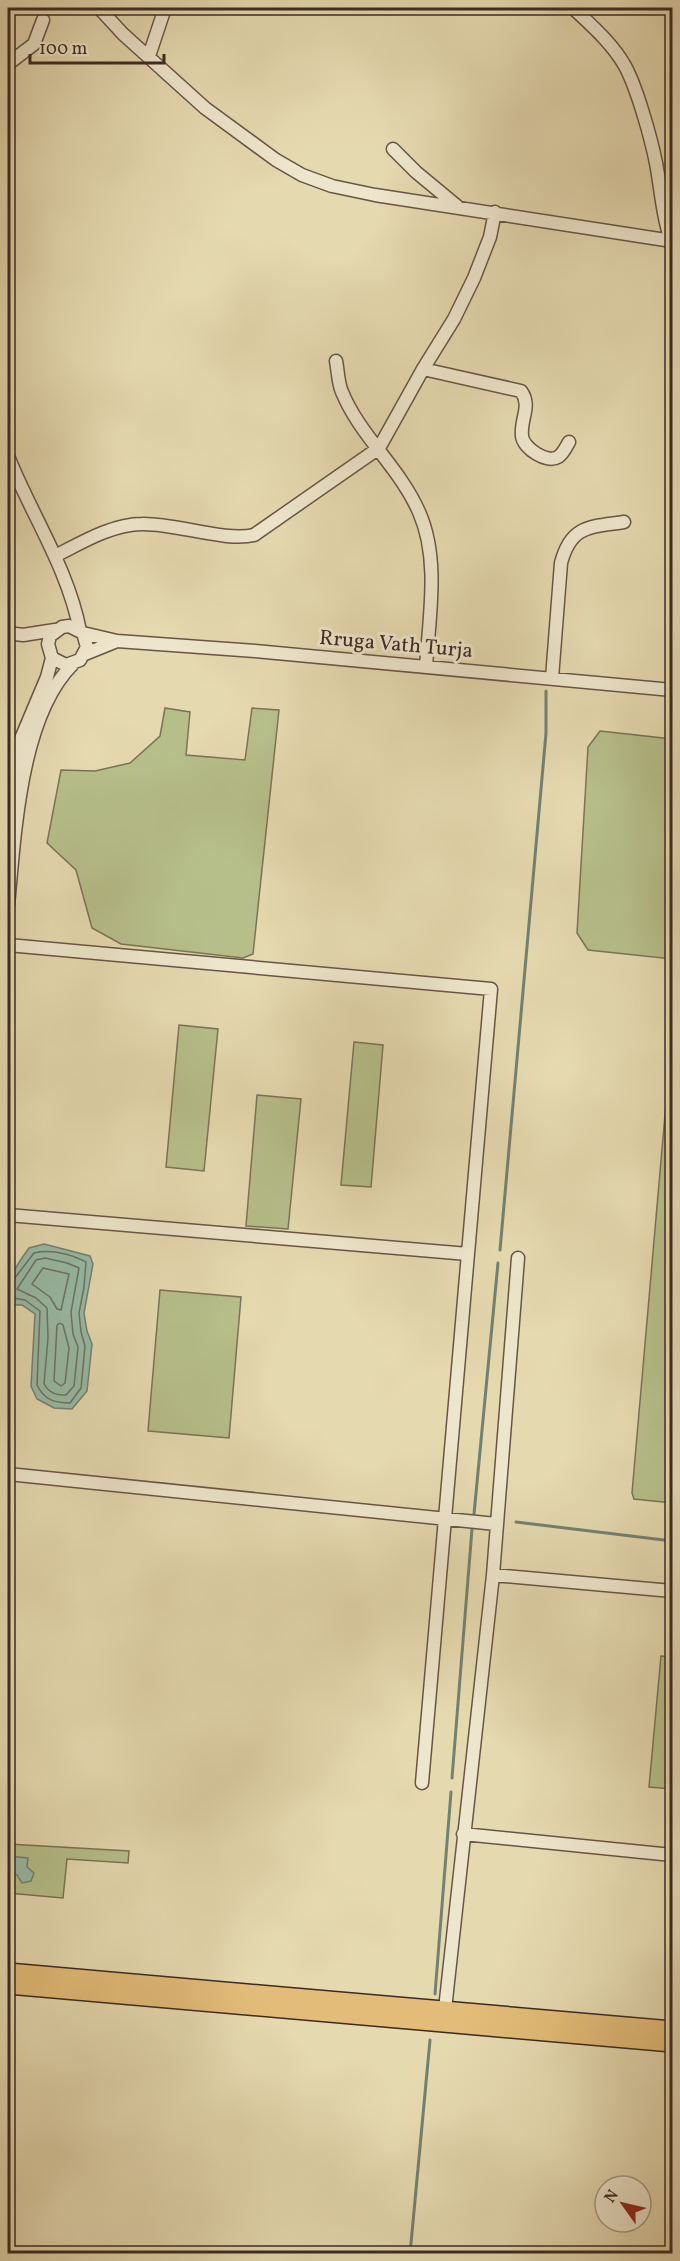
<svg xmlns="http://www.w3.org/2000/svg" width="680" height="2261" viewBox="0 0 680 2261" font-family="Vollkorn,serif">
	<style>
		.green { fill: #b6bf8a; stroke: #7a7456; stroke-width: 1.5 }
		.water { fill: #97bba6; stroke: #738172; stroke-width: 1.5 }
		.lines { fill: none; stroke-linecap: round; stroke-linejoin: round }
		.shore { stroke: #6a7264; stroke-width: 1.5 }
		.stream { stroke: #738172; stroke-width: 3 }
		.minor-casing { stroke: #675646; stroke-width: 15 }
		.major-casing { stroke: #3d2a23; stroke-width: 18 }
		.minor { stroke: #eee6cc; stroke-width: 12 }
		.major { stroke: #e2bc78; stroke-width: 15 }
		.labels { text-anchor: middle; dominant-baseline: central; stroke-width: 6; stroke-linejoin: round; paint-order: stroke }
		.street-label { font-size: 21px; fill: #3d2a23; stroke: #eee6cc }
	</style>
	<rect width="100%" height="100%" fill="#e5d9b0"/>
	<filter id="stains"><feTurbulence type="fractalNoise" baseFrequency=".00333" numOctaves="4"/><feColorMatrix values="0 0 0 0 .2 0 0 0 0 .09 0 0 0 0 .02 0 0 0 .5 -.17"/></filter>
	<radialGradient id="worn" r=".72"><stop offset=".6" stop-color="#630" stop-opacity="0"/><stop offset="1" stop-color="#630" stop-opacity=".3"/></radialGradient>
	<path class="green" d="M 165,708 L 190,712 L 186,755 L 245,760 L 252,708 L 279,710 L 253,954 L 243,958 L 121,944 L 92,928 L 76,870 L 47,843 L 61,770 L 95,771 L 130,763 L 160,736 Z
		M 600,731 L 672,739 L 672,959 L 588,950 L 577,933 L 588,747 Z
		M 179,1025 L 218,1029 L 204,1171 L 166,1167 Z
		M 354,1042 L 383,1045 L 371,1187 L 341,1185 Z
		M 672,1045 L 672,1503 L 634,1499 L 632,1493 L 671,1046 Z
		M 257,1095 L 301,1099 L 288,1229 L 246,1226 Z
		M 160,1290 L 241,1297 L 229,1438 L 148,1431 Z
		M 661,1656 L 672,1657 L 672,1789 L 649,1787 Z
		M 8,1844 L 129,1851 L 128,1863 L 67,1859 L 63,1898 L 8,1893 Z"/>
	<path class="water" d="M 44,1244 L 90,1256 L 93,1264 L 84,1313 L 87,1331 L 92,1344 L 87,1391 L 72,1409 L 54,1408 L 37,1399 L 31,1386 L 35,1314 L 22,1305 L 12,1305 C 0,1287 18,1263 29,1248 Z
		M 8,1856 L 28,1858 L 27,1867 L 34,1873 L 31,1881 L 22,1883 L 17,1875 L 8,1874 Z"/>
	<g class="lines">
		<path class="shore" d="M 45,1258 L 67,1263 L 79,1268 L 71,1312 L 73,1334 L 78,1347 L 74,1386 L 66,1395 C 56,1395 49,1393 44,1384 L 48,1338 L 47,1308 L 36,1298 L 17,1289 L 36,1260 Z
			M 43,1268 L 69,1274 L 61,1310 L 57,1309 L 50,1297 L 32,1284 Z
			M 8,1282 L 14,1279 L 34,1253 C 50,1249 71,1254 86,1262 L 84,1287 L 79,1313 L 81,1332 L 85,1346 L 81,1388 L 70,1403 C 55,1403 44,1400 37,1385 L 40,1311 L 25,1300 L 8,1297
			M 60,1323 L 63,1325 L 69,1348 L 65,1383 L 61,1386 L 54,1381 L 57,1325 Z"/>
		<path class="stream" d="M 500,1250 L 546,733 L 546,691
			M 474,1514 L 498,1263
			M 516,1522 L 672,1541
			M 452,1778 L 472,1529
			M 435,1994 L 451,1792
			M 410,2254 L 430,2040"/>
		<g class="minor-casing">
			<path id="minor" d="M 99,8 L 123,34 L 205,108 L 276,160 L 302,175 L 332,186 L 375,195 L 672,241
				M 573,8 C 591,25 612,43 625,66 C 637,88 651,138 656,163 C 661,189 662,215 671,241
				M 149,56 L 165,8
				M 8,64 L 34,44 L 43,20
				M 393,149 L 416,172 L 457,206
				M 336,361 C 338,371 338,383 342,392 C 360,436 400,468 419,512 C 440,559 429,617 426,667
				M 423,369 L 521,391 C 532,406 520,419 522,436 C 523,448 547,464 558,457 C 563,454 566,447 569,442
				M 8,456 C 31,514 68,568 80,631
				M 55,556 C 81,543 112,524 142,524 C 175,523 225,542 254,535 L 379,448 L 423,369 L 454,319 L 474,278 L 490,237 L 495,212
				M 8,633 L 23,635 L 55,630
				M 83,633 L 87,647 L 80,660 L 66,665 L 52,658 L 48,644 L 50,636 L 62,627 L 69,626 L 83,633 L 117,641 L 255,651 L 672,690
				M 85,654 L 117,641
				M 552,678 L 561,563 C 571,525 590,527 624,522
				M 8,792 L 20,741 L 47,677 L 52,658
				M 8,905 C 15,834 20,716 73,664
				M 8,945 L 491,989 L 422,1783
				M 8,1215 L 468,1254
				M 8,1474 L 496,1524
				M 493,1575 L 672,1591
				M 463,1834 L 672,1855
				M 445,2009 L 493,1575 L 518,1258"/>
		</g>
		<g class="major-casing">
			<path id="major" d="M 8,1971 L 672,2029
				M 8,1986 L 672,2044"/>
		</g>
		<use href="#minor" class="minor"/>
		<use href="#major" class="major"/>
	</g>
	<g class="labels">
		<g class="street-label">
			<text transform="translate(396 645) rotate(5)">Rruga Vath Turja</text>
		</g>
	</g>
	<rect width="680" height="2261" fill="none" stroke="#e5d9b0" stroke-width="30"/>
	<rect x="9" y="9" width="662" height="2243" fill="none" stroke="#3d2a23" stroke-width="3"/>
	<rect x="15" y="15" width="650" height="2231" fill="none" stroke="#3d2a23" stroke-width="1.5"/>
	<g transform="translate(623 2204) rotate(304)"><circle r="28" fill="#eee6cc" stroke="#a79b88" stroke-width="1.5"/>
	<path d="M0-4.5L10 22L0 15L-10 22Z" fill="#8f2418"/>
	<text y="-9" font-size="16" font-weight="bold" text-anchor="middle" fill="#3d2a23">N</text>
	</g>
	<path d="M30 54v9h134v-9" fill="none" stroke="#3d2a23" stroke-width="3"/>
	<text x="39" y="54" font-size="18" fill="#3d2a23" stroke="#eee6cc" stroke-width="4.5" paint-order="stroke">100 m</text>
	<rect width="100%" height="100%" filter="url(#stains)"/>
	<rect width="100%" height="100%" fill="url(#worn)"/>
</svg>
